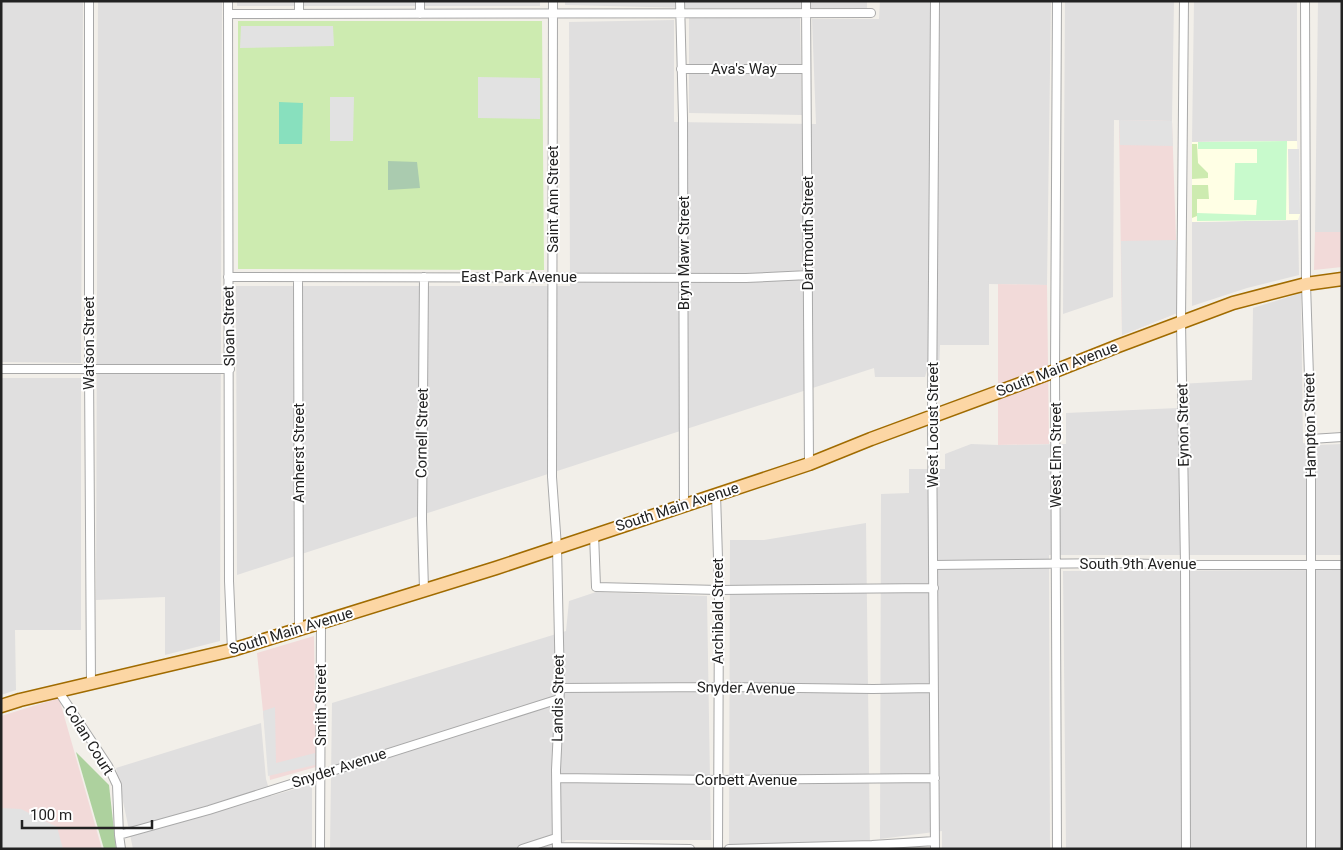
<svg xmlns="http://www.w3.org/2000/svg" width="1343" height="850" viewBox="0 0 1343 850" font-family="Roboto,sans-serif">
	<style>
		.residential { fill: #e0dfdf }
		.commercial { fill: #f2dad9 }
		.education { fill: #ffffe5 }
		.grass { fill: #cdebb0 }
		.forest { fill: #add19e }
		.cemetery { fill: #aacbaf }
		.park { fill: #c8facc }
		.pitch { fill: #88e0be }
		.parking { fill: #e2e2e2 }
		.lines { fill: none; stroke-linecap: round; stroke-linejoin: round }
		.street-casing { stroke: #a9a9a9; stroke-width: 10 }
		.primary-casing { stroke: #a06b00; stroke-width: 15 }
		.street { stroke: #fff; stroke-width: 8 }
		.primary { stroke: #fcd6a4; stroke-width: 12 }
		.labels { text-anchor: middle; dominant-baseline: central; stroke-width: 4; stroke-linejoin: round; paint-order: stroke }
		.street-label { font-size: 15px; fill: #222; stroke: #fff }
	</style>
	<rect width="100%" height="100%" fill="#f2efe9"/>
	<path class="residential" d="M 1,1 L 83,1 L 81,363 L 1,362 Z
		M 98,1 L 222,1 L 220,641 L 165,655 L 165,597 L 96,600 Z
		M 237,1 L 540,1 L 540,6 L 237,6 Z
		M 565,1 L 867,1 L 867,8 L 691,8 L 565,5 Z
		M 880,1 L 1051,1 L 1047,285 L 989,284 L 989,345 L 940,345 L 939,371 L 927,370 L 925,377 L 875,377 L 874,368 L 237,575 L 236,286 L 570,286 L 569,22 L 674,20 L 674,122 L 816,124 L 812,19 L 879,19 Z
		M 1065,1 L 1174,1 L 1172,121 L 1114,120 L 1113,297 L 1063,314 Z
		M 1194,1 L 1297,1 L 1297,141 L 1192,142 Z
		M 1318,1 L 1342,1 L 1342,232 L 1315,232 Z
		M 689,17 L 800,17 L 802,115 L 689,113 Z
		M 1298,220 L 1299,275 L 1247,288 L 1192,306 L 1192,222 Z
		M 1301,293 L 1303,443 L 1318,445 L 1342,444 L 1342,555 L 1049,555 L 1050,849 L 942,849 L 942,831 L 880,839 L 881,494 L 909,493 L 909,469 L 945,469 L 945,454 L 971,444 L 998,445 L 1066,444 L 1066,413 L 1178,408 L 1179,384 L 1252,380 L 1253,308 Z
		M 1,378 L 81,378 L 81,630 L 15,630 L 16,690 L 1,695 Z
		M 866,523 L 870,849 L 729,849 L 730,540 L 764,540 Z
		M 1342,570 L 1342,849 L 1066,849 L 1063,571 Z
		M 596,592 L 707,596 L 711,840 L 566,840 L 555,849 L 330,849 L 332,703 L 566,631 L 569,601 Z
		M 261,723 L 266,779 L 271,796 L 312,784 L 312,849 L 133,849 L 116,768 Z"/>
	<path class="commercial" d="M 1119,120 L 1172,121 L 1176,240 L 1177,313 L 1122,335 Z
		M 1315,232 L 1342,232 L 1342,267 L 1314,270 Z
		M 998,284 L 1047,285 L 1049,444 L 998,445 Z
		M 314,636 L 316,767 L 270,780 L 257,653 Z
		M 59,698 L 102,849 L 1,849 L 1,716 Z"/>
	<path class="education" d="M 1297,141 L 1300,214 L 1298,220 L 1192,222 L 1192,142 Z"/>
	<path class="grass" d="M 238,21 L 542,21 L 544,270 L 238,269 Z
		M 1192,144 L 1197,144 L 1198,163 L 1208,173 L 1208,178 L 1192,179 Z
		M 1192,185 L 1208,185 L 1209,199 L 1197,199 L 1197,216 L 1192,218 Z"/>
	<path class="forest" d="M 76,752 L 109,785 L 116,849 L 104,849 Z"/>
	<path class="cemetery" d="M 388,161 L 417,162 L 420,188 L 388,190 Z"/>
	<path class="park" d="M 1287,141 L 1286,220 L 1197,221 L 1197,213 L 1256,215 L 1257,200 L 1234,200 L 1235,163 L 1257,163 L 1257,149 L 1198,149 L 1198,142 Z"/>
	<path class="pitch" d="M 279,102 L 303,103 L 302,144 L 279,144 Z"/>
	<path class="parking" d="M 241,26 L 333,26 L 334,46 L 240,48 Z
		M 478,77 L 540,78 L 540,119 L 478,118 Z
		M 330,97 L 354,97 L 353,141 L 330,141 Z
		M 1119,120 L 1172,121 L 1173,146 L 1120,145 Z
		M 1288,149 L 1299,149 L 1300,214 L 1289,214 Z
		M 1176,240 L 1177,313 L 1122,335 L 1121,241 Z
		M 275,707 L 276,763 L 315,753 L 315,765 L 268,776 L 263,711 Z
		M 1,808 L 21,809 L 57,827 L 63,849 L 1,849 Z"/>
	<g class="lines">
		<g class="street-casing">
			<path id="street" d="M 89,1 L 89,370 L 91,684
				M 228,1 L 229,581 L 232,650
				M 553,1 L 552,477 L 557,547 L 560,688 L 556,770 L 557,849
				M 680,1 L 683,118 L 684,504
				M 806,1 L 809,464
				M 935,1 L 932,416 L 935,849
				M 1057,1 L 1055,371 L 1057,849
				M 1184,1 L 1181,321 L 1185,565 L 1186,849
				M 1305,1 L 1306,284 L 1311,439 L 1311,849
				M 228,14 L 871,13
				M 299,14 L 299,1
				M 420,14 L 420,1
				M 681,69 L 806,69
				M 228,277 L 746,278 L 809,275
				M 424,277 L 422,519 L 424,590
				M 298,278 L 299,628
				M 1,369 L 230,369
				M 1311,439 L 1342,437
				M 716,494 L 719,590 L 718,849
				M 594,534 L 596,587 L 719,590 L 934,588
				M 933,565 L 1122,563 L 1185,565 L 1342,565
				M 560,688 L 718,687 L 873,689 L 933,688
				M 59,692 L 108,766 L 117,785 L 119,835 L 121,849
				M 557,778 L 719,780 L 935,778
				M 119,835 L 209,810 L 559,699
				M 557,847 L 690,849
				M 320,849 L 321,622
				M 522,849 L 556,838
				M 729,849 L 872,845 L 935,841"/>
		</g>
		<g class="primary-casing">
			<path id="primary" d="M 1,706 L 20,700 L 232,650 L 496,568 L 809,464 L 871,439 L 1055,371 L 1118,346 L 1233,303 L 1306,284 L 1342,279"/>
		</g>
		<use href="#street" class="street"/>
		<use href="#primary" class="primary"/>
	</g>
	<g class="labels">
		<g class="street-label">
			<text x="744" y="69">Ava's Way</text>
			<text transform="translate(553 199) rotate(-90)">Saint Ann Street</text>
			<text transform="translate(808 233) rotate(-90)">Dartmouth Street</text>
			<text transform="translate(684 253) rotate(-90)">Bryn Mawr Street</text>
			<text x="519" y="277">East Park Avenue</text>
			<text transform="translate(229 326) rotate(-91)">Sloan Street</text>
			<text transform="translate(89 343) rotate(-90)">Watson Street</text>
			<text transform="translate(1057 369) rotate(-21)">South Main Avenue</text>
			<text transform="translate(933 425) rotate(-90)">West Locust Street</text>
			<text transform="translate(1183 425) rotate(-91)">Eynon Street</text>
			<text transform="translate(1310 425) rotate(-91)">Hampton Street</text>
			<text transform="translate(422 433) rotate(-89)">Cornell Street</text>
			<text transform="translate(299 453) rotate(-90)">Amherst Street</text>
			<text transform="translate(1056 455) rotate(-90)">West Elm Street</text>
			<text transform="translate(677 507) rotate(-18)">South Main Avenue</text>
			<text x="1138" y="564">South 9th Avenue</text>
			<text transform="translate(718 611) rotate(-90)">Archibald Street</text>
			<text transform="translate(291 631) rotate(-17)">South Main Avenue</text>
			<text transform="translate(746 688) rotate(1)">Snyder Avenue</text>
			<text transform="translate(558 698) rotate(-89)">Landis Street</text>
			<text transform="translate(321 705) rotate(-90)">Smith Street</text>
			<text transform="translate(89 740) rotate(58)">Colan Court</text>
			<text transform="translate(339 768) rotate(-18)">Snyder Avenue</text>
			<text x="746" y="780">Corbett Avenue</text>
		</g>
	</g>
	<rect width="1343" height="850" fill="none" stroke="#222222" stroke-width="5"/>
	<path d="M22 820v8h130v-8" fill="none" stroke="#222222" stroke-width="2.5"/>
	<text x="30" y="820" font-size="15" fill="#222222" stroke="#ffffff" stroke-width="4" paint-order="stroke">100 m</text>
</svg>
